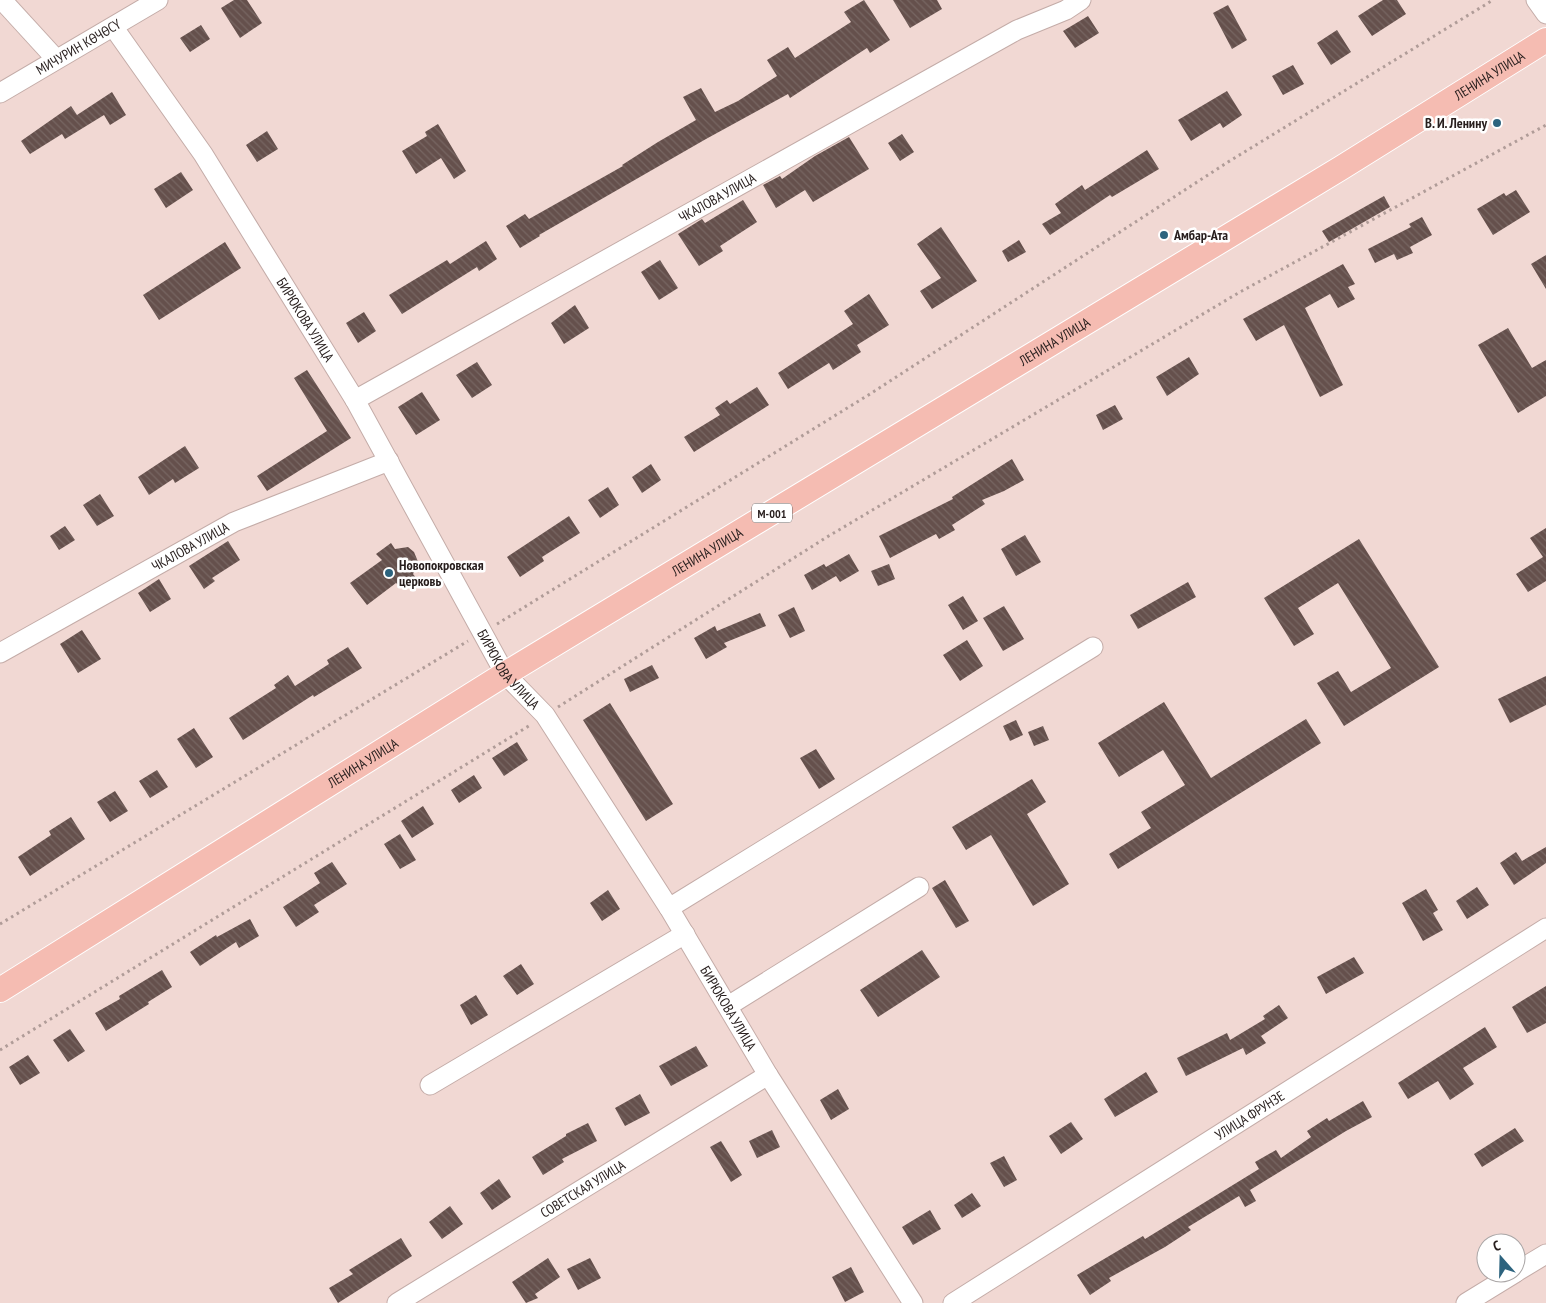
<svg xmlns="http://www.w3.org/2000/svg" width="1546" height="1303" viewBox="0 0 1546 1303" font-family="'PT Sans Narrow',sans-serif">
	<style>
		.building { fill: url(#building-back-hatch) }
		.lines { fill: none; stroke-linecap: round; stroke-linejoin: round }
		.minor-casing { stroke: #c4aca8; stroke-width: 21 }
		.major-casing { stroke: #fff; stroke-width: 26 }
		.path { stroke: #b09c98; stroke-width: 3; stroke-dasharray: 2.5 4; stroke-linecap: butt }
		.minor { stroke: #fff; stroke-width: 19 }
		.major { stroke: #f5bcb2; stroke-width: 24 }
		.poi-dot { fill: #2c637e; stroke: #fff; stroke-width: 2 }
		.labels { text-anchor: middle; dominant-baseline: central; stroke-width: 5; stroke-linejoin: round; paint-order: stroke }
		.shield { fill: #fff; stroke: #686261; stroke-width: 1 }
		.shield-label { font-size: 12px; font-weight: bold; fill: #271e1d }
		.street-label { font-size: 14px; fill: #271e1d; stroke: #fff }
		.poi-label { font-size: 14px; font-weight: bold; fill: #271e1d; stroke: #fff; text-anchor: start }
	</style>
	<defs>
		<pattern id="building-back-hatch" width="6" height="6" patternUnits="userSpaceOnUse" patternTransform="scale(1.25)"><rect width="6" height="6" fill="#65504c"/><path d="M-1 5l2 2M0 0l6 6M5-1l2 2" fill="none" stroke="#776662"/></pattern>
	</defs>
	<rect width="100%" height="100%" fill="#f1d8d3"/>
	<path class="building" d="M 234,0 L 247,0 L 262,23 L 240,38 L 221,8 Z
		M 864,0 L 890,40 L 870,53 L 867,48 L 790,98 L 788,94 L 706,139 L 539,235 L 540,236 L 520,248 L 506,226 L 525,214 L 529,219 L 623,166 L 622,165 L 658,142 L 696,120 L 683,97 L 701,88 L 715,112 L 738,101 L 777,76 L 767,60 L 788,47 L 795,58 L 851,22 L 844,12 Z
		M 893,0 L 937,0 L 942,9 L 910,28 Z
		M 1383,0 L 1397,0 L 1406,14 L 1372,36 L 1358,16 Z
		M 1228,5 L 1247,40 L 1232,49 L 1213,13 Z
		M 1088,16 L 1099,33 L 1075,48 L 1063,31 Z
		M 201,25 L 210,39 L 190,52 L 180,38 Z
		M 1337,30 L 1351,52 L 1331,65 L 1317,43 Z
		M 1293,65 L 1304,84 L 1283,95 L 1272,76 Z
		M 1227,91 L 1242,115 L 1223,128 L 1220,123 L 1191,141 L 1178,120 Z
		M 112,92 L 126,115 L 110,125 L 104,115 L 65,139 L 62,134 L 30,154 L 21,141 L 71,106 L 77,115 Z
		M 438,124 L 466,171 L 454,179 L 441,158 L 416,174 L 402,151 L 427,136 L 425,132 Z
		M 267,131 L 278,149 L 257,162 L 246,145 Z
		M 902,134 L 914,152 L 900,161 L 888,143 Z
		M 849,137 L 869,169 L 813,202 L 805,190 L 776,208 L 763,185 L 780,176 L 782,179 L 815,156 Z
		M 1147,150 L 1159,169 L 1112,197 L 1110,195 L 1050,235 L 1042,224 L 1061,213 L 1055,204 L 1082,185 L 1085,190 Z
		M 181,172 L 193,190 L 166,208 L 154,189 Z
		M 1516,190 L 1530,212 L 1493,235 L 1477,209 L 1504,193 L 1506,196 Z
		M 1384,196 L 1390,207 L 1329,242 L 1322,231 Z
		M 743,200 L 757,222 L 720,246 L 723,251 L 699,266 L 678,234 L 702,219 L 705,223 Z
		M 1422,217 L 1432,235 L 1410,247 L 1413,253 L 1397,260 L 1394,254 L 1375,263 L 1368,249 L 1411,227 L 1409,224 Z
		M 941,227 L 977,281 L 932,309 L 920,291 L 941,278 L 917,244 Z
		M 1019,240 L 1026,252 L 1008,262 L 1002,251 Z
		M 486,241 L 497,259 L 479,271 L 477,267 L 402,314 L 389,295 L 447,260 L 450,264 Z
		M 225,242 L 241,268 L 159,320 L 143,295 Z
		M 1546,255 L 1546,289 L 1531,264 Z
		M 660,260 L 678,288 L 659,300 L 641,272 Z
		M 1343,264 L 1355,284 L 1348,287 L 1355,299 L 1338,308 L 1330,294 L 1305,308 L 1343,385 L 1320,397 L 1284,325 L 1256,341 L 1243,319 Z
		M 869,294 L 889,325 L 857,345 L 861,352 L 833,370 L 829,363 L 788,389 L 778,373 L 853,324 L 844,311 Z
		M 575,305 L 589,328 L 564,344 L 551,323 Z
		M 364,312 L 376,331 L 358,343 L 346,323 Z
		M 1508,328 L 1532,368 L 1546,360 L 1546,396 L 1518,413 L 1478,345 Z
		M 1189,357 L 1199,374 L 1167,396 L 1156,377 Z
		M 477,362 L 492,385 L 472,398 L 456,375 Z
		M 307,370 L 351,438 L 267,491 L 257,476 L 327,431 L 294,378 Z
		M 757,387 L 769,405 L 694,452 L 684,437 L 720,415 L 715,408 L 727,400 L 730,404 Z
		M 422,392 L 440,420 L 416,435 L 398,407 Z
		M 1115,405 L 1123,419 L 1103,430 L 1096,415 Z
		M 185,446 L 199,468 L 175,483 L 173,479 L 149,495 L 138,477 Z
		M 1012,459 L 1024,480 L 1004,491 L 982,500 L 985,504 L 952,525 L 955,530 L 939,539 L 936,534 L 890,558 L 879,536 L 953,499 L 952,497 Z
		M 651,464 L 661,480 L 642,493 L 632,477 Z
		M 608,487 L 619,505 L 600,518 L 588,500 Z
		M 100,494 L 114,516 L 97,526 L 83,505 Z
		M 569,516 L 580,533 L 542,557 L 544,561 L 520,577 L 507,557 Z
		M 65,526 L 75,540 L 59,550 L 50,536 Z
		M 1546,528 L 1546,581 L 1528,592 L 1516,574 L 1543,557 L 1530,538 Z
		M 1025,535 L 1041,562 L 1016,576 L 1001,549 Z
		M 1359,539 L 1439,667 L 1344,726 L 1317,683 L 1338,671 L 1351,692 L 1391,668 L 1338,583 L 1298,608 L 1314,634 L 1294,646 L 1264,598 Z
		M 228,541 L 240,560 L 212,578 L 215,581 L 204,589 L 189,566 Z
		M 391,543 L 395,549 L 408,547 L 414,552 L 419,564 L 413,574 L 417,579 L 403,589 L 396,583 L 367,605 L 350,583 L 382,560 L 376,554 Z
		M 849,554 L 859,571 L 840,582 L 836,576 L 812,590 L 804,575 L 824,564 L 826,567 Z
		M 889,564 L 895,579 L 878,586 L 871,571 Z
		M 159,579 L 171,599 L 150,612 L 138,593 Z
		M 1188,582 L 1196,597 L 1138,629 L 1130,615 Z
		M 963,596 L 978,621 L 963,630 L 948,605 Z
		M 1004,606 L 1024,639 L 1003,651 L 983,618 Z
		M 794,607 L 805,631 L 790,638 L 778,615 Z
		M 760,613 L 766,626 L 724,643 L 727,647 L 706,659 L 694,638 L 715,626 L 717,631 Z
		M 82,630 L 101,659 L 78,673 L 60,644 Z
		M 967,640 L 983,666 L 960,681 L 943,655 Z
		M 348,647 L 362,668 L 314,697 L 313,695 L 243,740 L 229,718 L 276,688 L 274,685 L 288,675 L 295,686 L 329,664 L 327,660 Z
		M 652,665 L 659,678 L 630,692 L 624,679 Z
		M 1546,676 L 1546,705 L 1510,723 L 1498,699 Z
		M 1164,702 L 1211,778 L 1306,719 L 1321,743 L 1118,869 L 1109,854 L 1151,828 L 1141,812 L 1185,785 L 1163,750 L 1119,777 L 1098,743 Z
		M 610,703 L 673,804 L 646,821 L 583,720 Z
		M 1016,720 L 1023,735 L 1010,741 L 1003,726 Z
		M 1043,726 L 1049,740 L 1034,746 L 1028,732 Z
		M 194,728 L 213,757 L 196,768 L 177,739 Z
		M 517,742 L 528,760 L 504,776 L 492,758 Z
		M 816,749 L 835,779 L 819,789 L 800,758 Z
		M 157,770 L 168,787 L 150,798 L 139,781 Z
		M 474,775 L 482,788 L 459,803 L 451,790 Z
		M 1032,779 L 1046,802 L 1027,814 L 1069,884 L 1033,906 L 991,835 L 966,850 L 952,827 Z
		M 115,791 L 128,811 L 110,822 L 97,802 Z
		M 423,806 L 434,824 L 412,838 L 401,821 Z
		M 71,817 L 85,839 L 30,876 L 18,857 L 51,835 L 49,831 Z
		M 400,834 L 416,860 L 400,869 L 384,844 Z
		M 1546,847 L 1546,863 L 1514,885 L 1500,863 L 1516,852 L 1522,861 Z
		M 332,862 L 347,884 L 314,905 L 319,912 L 296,927 L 283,907 L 320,883 L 314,873 Z
		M 945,880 L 969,921 L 956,928 L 932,888 Z
		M 1477,887 L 1489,905 L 1467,919 L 1456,901 Z
		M 1426,889 L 1438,910 L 1433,913 L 1443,930 L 1423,941 L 1402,903 Z
		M 608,890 L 620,909 L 602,921 L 590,903 Z
		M 250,919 L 259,936 L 239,948 L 236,942 L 200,966 L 190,952 L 216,935 L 217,937 Z
		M 922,950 L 940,977 L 878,1017 L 860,990 Z
		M 1354,957 L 1364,973 L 1326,994 L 1317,977 Z
		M 521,964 L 534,984 L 517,995 L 503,976 Z
		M 162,970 L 172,987 L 148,1002 L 149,1004 L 106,1031 L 95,1013 L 120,999 L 119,996 Z
		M 1546,986 L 1546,1023 L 1527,1033 L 1512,1007 Z
		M 476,995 L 488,1015 L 471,1025 L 460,1005 Z
		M 1279,1005 L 1288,1018 L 1261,1036 L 1266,1043 L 1246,1055 L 1243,1048 L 1186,1076 L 1177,1058 L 1227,1033 L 1230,1040 L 1265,1019 L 1263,1016 Z
		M 1485,1027 L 1497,1047 L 1463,1068 L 1474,1084 L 1450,1100 L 1438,1081 L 1408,1099 L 1398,1083 Z
		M 70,1029 L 85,1051 L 68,1062 L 53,1040 Z
		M 696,1046 L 708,1066 L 671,1086 L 659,1066 Z
		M 28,1055 L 40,1073 L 20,1085 L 9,1067 Z
		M 1146,1072 L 1158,1092 L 1115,1117 L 1104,1099 Z
		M 838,1089 L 849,1109 L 831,1120 L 820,1100 Z
		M 640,1094 L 650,1113 L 625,1126 L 615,1108 Z
		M 1363,1101 L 1372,1117 L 1346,1131 L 1250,1190 L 1256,1201 L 1245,1207 L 1239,1196 L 1188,1227 L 1191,1230 L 1165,1247 L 1109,1278 L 1111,1281 L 1090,1295 L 1077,1275 L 1143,1236 L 1145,1239 L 1259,1169 L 1255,1162 L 1276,1150 L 1281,1158 L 1311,1137 L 1307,1131 L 1327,1118 L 1329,1121 Z
		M 1071,1122 L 1083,1139 L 1061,1154 L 1049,1136 Z
		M 588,1123 L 597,1141 L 562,1159 L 564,1162 L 543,1175 L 532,1157 L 566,1136 L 566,1134 Z
		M 1515,1128 L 1524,1141 L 1482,1167 L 1474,1154 Z
		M 772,1130 L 780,1147 L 757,1158 L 749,1141 Z
		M 721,1141 L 742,1175 L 731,1182 L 710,1147 Z
		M 1004,1156 L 1017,1180 L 1004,1187 L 990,1163 Z
		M 499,1179 L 511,1197 L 492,1210 L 480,1193 Z
		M 972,1193 L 981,1206 L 962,1218 L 954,1205 Z
		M 450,1206 L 463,1224 L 442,1239 L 429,1222 Z
		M 930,1210 L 941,1229 L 913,1245 L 902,1227 Z
		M 401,1238 L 412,1256 L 338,1303 L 329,1288 L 353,1274 L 349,1270 Z
		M 548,1258 L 560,1277 L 535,1294 L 538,1298 L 526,1303 L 512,1282 Z
		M 590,1258 L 601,1278 L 578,1290 L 567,1269 Z
		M 851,1267 L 864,1292 L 845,1302 L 832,1277 Z"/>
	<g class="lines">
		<g class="minor-casing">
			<g id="minor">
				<path d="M 2,0 L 56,59"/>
				<path d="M 1536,0 L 1546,14"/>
				<path id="s1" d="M 114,28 L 203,154 L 355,400 L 505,674 L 545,715 L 669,908 L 768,1075 L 913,1303"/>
				<path id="s2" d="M 0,93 L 158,0"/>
				<path id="s3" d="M 355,400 L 1017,30 L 1066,10 L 1081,0"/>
				<path id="s4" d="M 0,653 L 234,522 L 389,461"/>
				<path d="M 669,908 L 1093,647"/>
				<path d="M 728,1006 L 919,887"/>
				<path d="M 430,1085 L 685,934"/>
				<path d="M 1516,1272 L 1546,1254"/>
				<path id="s5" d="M 397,1303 L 768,1075"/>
				<path id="s6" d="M 953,1303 L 1546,928"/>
				<path d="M 1466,1303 L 1515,1273"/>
			</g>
		</g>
		<g class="major-casing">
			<g id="major">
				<path id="s7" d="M 0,990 L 505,674 L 1341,168 L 1546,40"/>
			</g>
		</g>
		<path class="path" d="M 497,624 L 870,394 L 1228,162 L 1493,0
			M 558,707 L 827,537 L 1240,292 L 1546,125
			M 0,924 L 468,641
			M 0,1050 L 532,724"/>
		<use href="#minor" class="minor"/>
		<use href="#major" class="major"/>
	</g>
	<g class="poi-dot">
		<circle cx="1497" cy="123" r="5"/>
		<circle cx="1164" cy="235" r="5"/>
		<circle cx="389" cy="573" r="5"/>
	</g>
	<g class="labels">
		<rect class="shield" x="752" y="503.5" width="40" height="19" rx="4"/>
		<g class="shield-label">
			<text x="772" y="513">М-001</text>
		</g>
		<g class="street-label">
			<text stroke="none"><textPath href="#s2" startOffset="91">МИЧУРИН КӨЧӨСҮ</textPath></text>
			<text stroke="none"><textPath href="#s7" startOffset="1748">ЛЕНИНА УЛИЦА</textPath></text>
			<text stroke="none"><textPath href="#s3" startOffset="415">ЧКАЛОВА УЛИЦА</textPath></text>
			<text stroke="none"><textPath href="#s1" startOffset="349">БИРЮКОВА УЛИЦА</textPath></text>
			<text stroke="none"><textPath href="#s7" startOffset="1238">ЛЕНИНА УЛИЦА</textPath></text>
			<text stroke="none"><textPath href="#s4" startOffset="218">ЧКАЛОВА УЛИЦА</textPath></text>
			<text stroke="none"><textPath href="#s7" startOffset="832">ЛЕНИНА УЛИЦА</textPath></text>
			<text stroke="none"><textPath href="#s1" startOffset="754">БИРЮКОВА УЛИЦА</textPath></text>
			<text stroke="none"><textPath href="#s7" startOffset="428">ЛЕНИНА УЛИЦА</textPath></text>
			<text stroke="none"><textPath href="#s1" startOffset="1159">БИРЮКОВА УЛИЦА</textPath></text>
			<text stroke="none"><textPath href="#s6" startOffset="351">УЛИЦА ФРУНЗЕ</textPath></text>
			<text stroke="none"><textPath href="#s5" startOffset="218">СОВЕТСКАЯ УЛИЦА</textPath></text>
		</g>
		<g class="poi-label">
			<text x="1487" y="123" text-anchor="end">В. И. Ленину</text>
			<text x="1174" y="235">Амбар-Ата</text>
			<text x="399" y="565">Новопокровская<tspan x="399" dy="16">церковь</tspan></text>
		</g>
	</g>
	<g transform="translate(1501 1258) rotate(340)"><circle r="24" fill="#ffffff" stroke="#a9a5a5"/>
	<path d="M0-4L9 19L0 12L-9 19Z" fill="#2c637e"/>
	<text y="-8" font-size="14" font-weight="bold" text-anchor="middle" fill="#271e1d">С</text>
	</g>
</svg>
